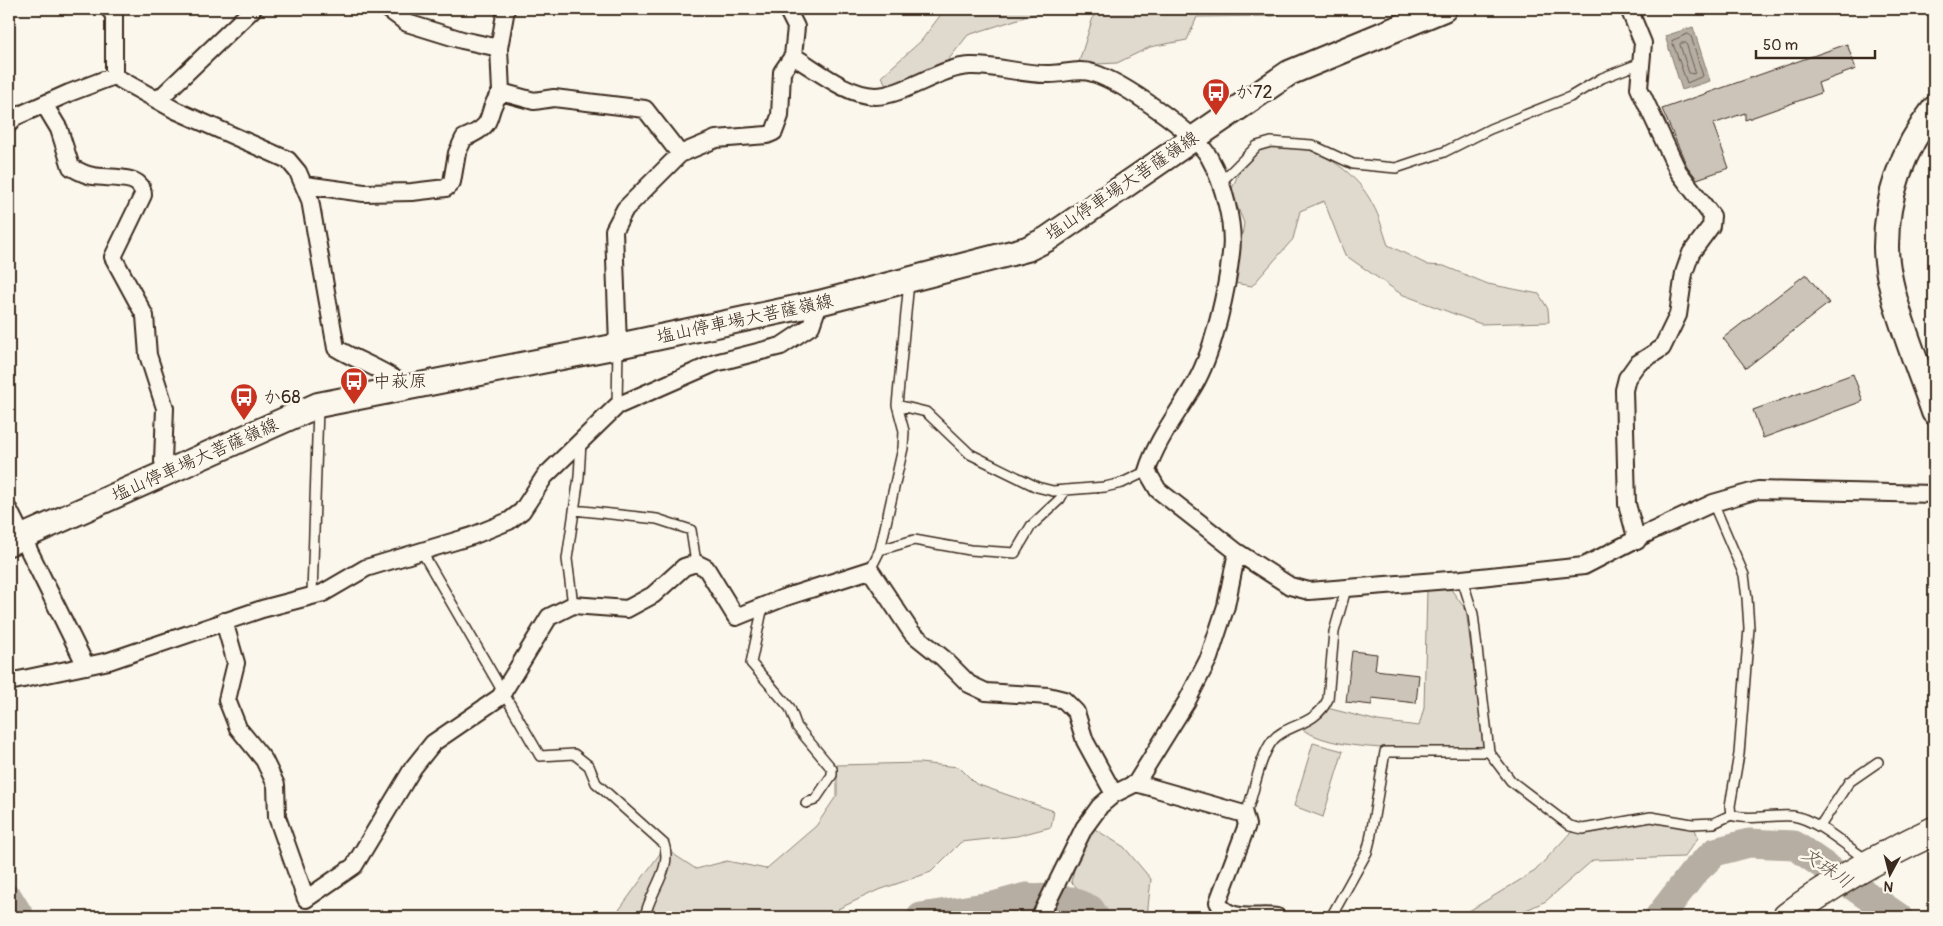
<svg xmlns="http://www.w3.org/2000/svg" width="1943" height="926" viewBox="0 0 1943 926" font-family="Pangolin,'Klee One',sans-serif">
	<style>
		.green { fill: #dfd9ce; stroke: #8d8276 }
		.water { fill: #b6aea2; stroke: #85796d }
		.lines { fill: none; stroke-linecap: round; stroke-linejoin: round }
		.shore { stroke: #6c5f53; stroke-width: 1 }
		.river { stroke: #b6aea2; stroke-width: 29 }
		.building { fill: #ccc4b9; stroke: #3b2a1e }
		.lane-casing { stroke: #3b2a1e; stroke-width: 12 }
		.street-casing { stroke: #3b2a1e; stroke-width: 20 }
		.secondary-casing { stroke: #3b2a1e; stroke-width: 28 }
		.highway-casing { stroke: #3b2a1e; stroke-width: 31 }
		.lane { stroke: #fbf7ec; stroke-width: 9 }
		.street { stroke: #fbf7ec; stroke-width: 16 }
		.secondary { stroke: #fbf7ec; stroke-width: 24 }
		.highway { stroke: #fbf7ec; stroke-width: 28 }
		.labels { text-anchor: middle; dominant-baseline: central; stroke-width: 5; stroke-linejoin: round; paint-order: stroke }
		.poi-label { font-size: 18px; fill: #3b2a1e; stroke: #fbf7ec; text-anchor: start }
		.street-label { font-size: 18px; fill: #3b2a1e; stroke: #fbf7ec }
		.water-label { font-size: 19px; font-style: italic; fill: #605246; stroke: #fbf7ec }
	</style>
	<rect width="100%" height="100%" fill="#fbf7ec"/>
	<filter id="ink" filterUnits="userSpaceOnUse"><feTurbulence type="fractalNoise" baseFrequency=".02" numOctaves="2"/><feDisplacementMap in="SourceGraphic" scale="10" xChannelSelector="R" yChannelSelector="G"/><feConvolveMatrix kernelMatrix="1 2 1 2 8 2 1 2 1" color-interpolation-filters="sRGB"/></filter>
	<g filter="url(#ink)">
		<path class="green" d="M 945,9 L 1059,9 L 1034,14 L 968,35 L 937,74 L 913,91 L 886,86 L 882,76 L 921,41 Z
			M 1085,9 L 1294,9 L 1274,16 L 1197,17 L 1187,40 L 1150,47 L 1117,63 L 1078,65 L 1094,14 Z
			M 1291,145 C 1326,152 1357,173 1373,205 C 1380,217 1383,232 1388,245 L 1428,265 L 1444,266 L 1488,284 L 1539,294 L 1548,309 L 1549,322 L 1481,324 L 1401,294 L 1345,255 L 1324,201 L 1300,211 L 1293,239 L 1252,286 L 1234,283 L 1244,223 L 1231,191 L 1239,172 L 1262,148 Z
			M 1450,588 L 1466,610 L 1484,747 C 1434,747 1346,756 1303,730 L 1327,708 L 1378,721 L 1419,726 L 1424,708 L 1427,590 Z
			M 1313,743 L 1343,751 L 1323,817 L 1294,806 Z
			M 919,763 L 959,767 L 976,784 L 1054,811 L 1051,827 L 1017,836 L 961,842 L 931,872 L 876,891 L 838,909 L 843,917 L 614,917 L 664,848 L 696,869 L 727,861 L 766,869 L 816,826 L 837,795 L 837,765 Z
			M 1651,822 L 1695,829 L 1698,838 L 1684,857 L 1593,860 L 1546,901 L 1511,917 L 1459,917 L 1535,871 L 1571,832 L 1590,833 Z
			M 1093,828 L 1124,847 L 1151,879 L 1147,917 L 1108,917 L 1071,882 L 1077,858 Z
			M 1019,907 L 1026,915 L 1024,917 L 964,917 Z"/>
		<path class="water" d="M 1693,27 L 1710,81 L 1682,90 L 1665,36 Z"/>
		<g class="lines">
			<path class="shore" d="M 1688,34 L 1691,36 L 1703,76 L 1687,83 L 1672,41 Z
				M 1681,43 L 1686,43 L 1695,71 L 1694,74 L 1689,73 L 1680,45 Z"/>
			<path class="river" d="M 9,899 L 20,917
				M 921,917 L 997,905 L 1026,897 L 1071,901 L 1090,909 L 1095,917
				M 1659,917 L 1694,872 L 1715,852 L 1749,843 L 1794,845 L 1898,917"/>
		</g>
		<path class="building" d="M 1847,44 L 1856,69 L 1818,83 L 1821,93 L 1745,120 L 1745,113 L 1713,124 L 1729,168 L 1697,179 L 1687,166 L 1662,109 Z
			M 1806,274 L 1829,303 L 1746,368 L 1723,338 Z
			M 1853,374 L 1863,401 L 1763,438 L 1753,410 Z
			M 1352,651 L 1377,654 L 1375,670 L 1419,675 L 1416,703 L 1372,698 L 1372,705 L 1346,702 Z"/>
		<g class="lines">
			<g class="lane-casing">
				<path id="lane" d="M 1219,184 L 1257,146 L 1271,142 L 1312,145 L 1353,164 L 1396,168 L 1444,152 L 1490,129 L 1570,97 L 1602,78 L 1641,63
					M 897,405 L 926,412 L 970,454 L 1037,487 L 1053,491 L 1105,487 L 1122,483 L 1147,471
					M 617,406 L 618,346
					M 1713,503 L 1744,575 L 1747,598 L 1749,628 L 1739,754 L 1730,806 L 1731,815 C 1750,821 1773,814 1793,816 C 1816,819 1847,847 1867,860
					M 574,510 L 657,519 L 691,530 L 696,563
					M 880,550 L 914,540 L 970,550 L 1015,553 L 1031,526 L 1060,499 L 1065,490
					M 422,552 L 540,756 L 574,754 L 589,766 L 596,783 L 664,844 C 673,869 649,892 645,917
					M 870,570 L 880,550 L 903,448 L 904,431 L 897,405 L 909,282
					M 1462,579 L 1473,614 L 1489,752 L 1511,781 L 1570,826 L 1583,829 L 1651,817 L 1692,824 L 1714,823 L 1731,815
					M 312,595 L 318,408
					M 573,605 L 567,559 L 579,477 L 581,442
					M 763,606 L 751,663 L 790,708 L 797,727 L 832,769 L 832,775 L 815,800 L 806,803
					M 1244,814 L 1249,805 C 1255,787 1261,754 1273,740 C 1286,724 1316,726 1328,699 L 1334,632 L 1346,589
					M 1820,826 L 1849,782 L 1878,762
					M 1331,917 L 1367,852 L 1370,840 L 1385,752 L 1489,752"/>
			</g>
			<g class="street-casing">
				<path id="street" d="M 109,9 L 114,15 L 114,76
					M 388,9 L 407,23 L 462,40 L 499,48 L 501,92 L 534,101 L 554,98 L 645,109 L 680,154
					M 1629,9 L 1643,43 L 1639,88 L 1678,171 L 1712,216 L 1711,226 L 1691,253 L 1684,273 L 1678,315 L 1662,348 L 1637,364 L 1627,378 L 1624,390 L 1627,504 L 1637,541
					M 499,48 L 506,9
					M 793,56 C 817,70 846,95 875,96 C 904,96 940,67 970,66 C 997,65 1023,75 1050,74 C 1065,74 1079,68 1093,73 C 1122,82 1194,131 1209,157 C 1223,182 1235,225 1231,253 C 1227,290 1214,348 1197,380 C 1180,411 1157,438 1147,471 L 1158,490 L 1237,552 L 1290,586 L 1309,591 L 1462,579 L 1584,566 L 1650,532 L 1713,503 L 1758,490 L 1934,494
					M 158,100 L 253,9
					M 44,104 L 59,129 L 71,167 C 78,171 85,175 93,176 C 109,179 143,173 143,195 L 113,257 L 145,316 L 148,355 L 165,408 L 163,461 L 167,472
					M 9,124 L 15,117 L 69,93 L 114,76 L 175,110 L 288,160 L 298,172 L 310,200 L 336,348 C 359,362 384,369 405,386
					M 305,185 L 364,193 L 412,192 L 446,188 L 452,182 L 457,153 L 464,138 C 500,123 482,116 501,92
					M 618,346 L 614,230 L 625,209 L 680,154 L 716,139 L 767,135 L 774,132 L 780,116 L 782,72 L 793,56 L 796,27 L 787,9
					M 9,510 L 86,666
					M 224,621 L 236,663 L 227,700 L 238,728 L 264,760 L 276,785 L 277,817 L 306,899 L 354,866 L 413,768 L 433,743 L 500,697 L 549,617 L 573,605 L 627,609 L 653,595 L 684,567 L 696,563 L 706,568 L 736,617 L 783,598 L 870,570 L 912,633 L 943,658 L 969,684 L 986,692 L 1048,696 L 1064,700 L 1076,712 L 1085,741 L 1114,794
					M 9,682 L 109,661 L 262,609 L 323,593 L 366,568 L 472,536 L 509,521 L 522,511 L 545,476 L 617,406 L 715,363 L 781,346 L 811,326 L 819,303
					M 1136,783 L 1244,814 L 1247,825 L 1218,902 C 1227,923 1259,914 1277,917
					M 1040,917 L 1084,828 L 1100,806 L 1114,794 L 1136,783 L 1187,701 L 1209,658 L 1226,606 L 1237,552"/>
			</g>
			<g class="secondary-casing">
				<path id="secondary" d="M 1934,109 C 1903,149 1886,196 1886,247 C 1886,293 1919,367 1934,412
					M 9,543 L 318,405 L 618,346 L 819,303 L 1027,249 L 1047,239 L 1289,73 L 1444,9"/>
			</g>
			<g class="highway-casing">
				<path id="highway" d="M 1787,917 C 1832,882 1883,855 1934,831"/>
			</g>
			<use href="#lane" class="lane"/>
			<use href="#street" class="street"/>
			<use href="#secondary" class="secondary"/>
			<use href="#highway" class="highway"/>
		</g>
	</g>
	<defs>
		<g id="bus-pin" transform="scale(1.4375)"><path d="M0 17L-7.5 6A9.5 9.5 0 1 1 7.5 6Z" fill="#c8321e" stroke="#fbf7ec"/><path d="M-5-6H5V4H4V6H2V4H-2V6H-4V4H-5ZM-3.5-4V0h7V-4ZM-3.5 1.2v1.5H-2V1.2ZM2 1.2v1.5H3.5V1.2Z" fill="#fff"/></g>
	</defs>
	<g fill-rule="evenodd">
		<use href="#bus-pin" x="1216" y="92"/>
		<use href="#bus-pin" x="354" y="381"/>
		<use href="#bus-pin" x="244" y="397"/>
	</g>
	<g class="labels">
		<g class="poi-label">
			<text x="1235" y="92">か72</text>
			<text x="373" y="381">中萩原</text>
			<text x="263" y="397">か68</text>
		</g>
		<g class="street-label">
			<text transform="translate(1122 186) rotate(-34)">塩山停車場大菩薩嶺線</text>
			<text transform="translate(745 319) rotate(-12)">塩山停車場大菩薩嶺線</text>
			<text transform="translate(195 460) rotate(-24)">塩山停車場大菩薩嶺線</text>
		</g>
		<g class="water-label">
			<text transform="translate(1827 868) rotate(35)">文珠川</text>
		</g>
	</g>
	<rect width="1943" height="926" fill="none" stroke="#fbf7ec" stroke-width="30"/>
	<rect x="15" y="15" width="1913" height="896" fill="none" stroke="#3b2a1e" stroke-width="2" filter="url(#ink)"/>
	<g transform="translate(1890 874) rotate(187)" stroke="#fbf7ec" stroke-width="4" paint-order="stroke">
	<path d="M0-4L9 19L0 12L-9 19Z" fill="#3b2a1e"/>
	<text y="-8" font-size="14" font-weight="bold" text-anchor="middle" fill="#3b2a1e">N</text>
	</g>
	<path d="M1756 50v8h119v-8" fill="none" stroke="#3b2a1e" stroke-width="2.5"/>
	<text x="1763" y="50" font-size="15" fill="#3b2a1e" stroke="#fbf7ec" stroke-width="4" paint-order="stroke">50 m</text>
</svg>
